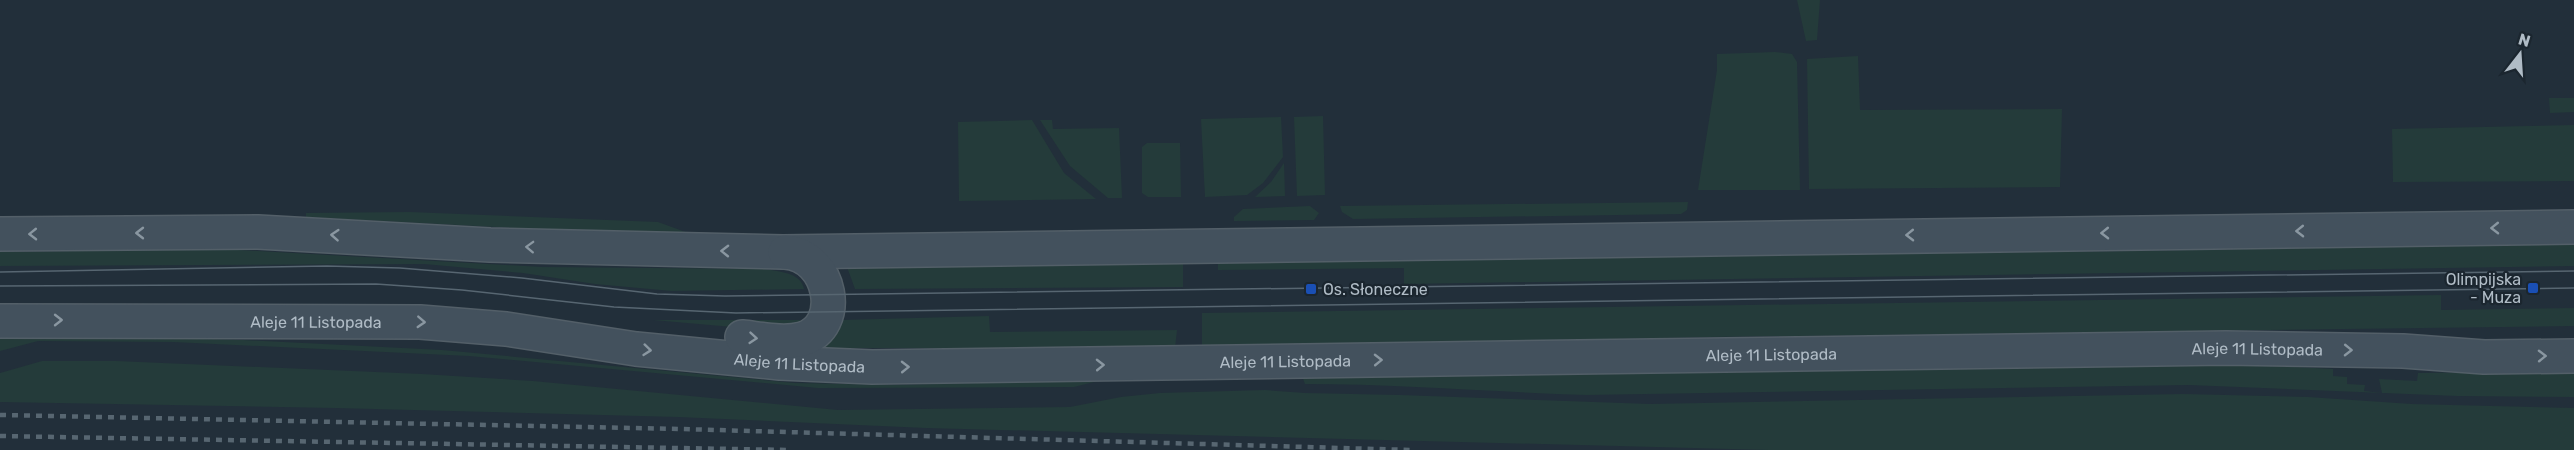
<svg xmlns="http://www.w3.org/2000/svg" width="2574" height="450" viewBox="0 0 2574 450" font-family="Rubik,sans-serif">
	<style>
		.green { fill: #243b3a }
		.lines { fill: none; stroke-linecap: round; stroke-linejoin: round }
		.secondary-casing { stroke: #535f68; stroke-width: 36 }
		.secondary { stroke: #43515d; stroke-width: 33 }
		.tram { stroke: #576671; stroke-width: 1.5 }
		.rail { stroke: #576671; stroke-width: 4.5; stroke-dasharray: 6 6; stroke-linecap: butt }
		.oneway { stroke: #8a97a1 }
		.transit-dot { fill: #1a4fb4; stroke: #1b262f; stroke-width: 2 }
		.labels { text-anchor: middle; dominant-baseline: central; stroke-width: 4.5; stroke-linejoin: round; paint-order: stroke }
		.poi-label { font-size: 16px; fill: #b0bcc6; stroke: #1b262f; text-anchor: end }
		.street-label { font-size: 16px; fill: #b0bcc6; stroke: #1b262f }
	</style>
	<rect width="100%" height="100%" fill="#222f3a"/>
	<path class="green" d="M 1797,0 L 1820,0 L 1817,40 L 1806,41 Z
		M 1775,52 L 1792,54 L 1797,62 L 1800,190 L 1698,190 L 1717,70 L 1717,54 Z
		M 1858,56 L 1860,110 L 2062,109 L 2060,187 L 1809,189 L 1807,59 Z
		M 2549,98 L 2574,98 L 2574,112 L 2550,113 Z
		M 1323,116 L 1325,195 L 1297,196 L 1294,117 Z
		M 1281,117 L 1283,157 L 1263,183 L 1247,195 L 1205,197 L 1201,119 Z
		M 1032,120 L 1064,173 L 1096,199 L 959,201 L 958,122 Z
		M 1040,120 L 1052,120 L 1053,129 L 1119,128 L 1122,198 L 1108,198 L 1070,166 Z
		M 2574,125 L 2574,181 L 2393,182 L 2392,129 Z
		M 1147,143 L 1180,143 L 1181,197 L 1148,197 L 1142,193 L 1142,147 Z
		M 1284,163 L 1285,196 L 1255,197 L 1271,182 Z
		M 1688,202 L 1687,210 L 1681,214 L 1353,219 L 1342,212 L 1340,206 Z
		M 1310,206 L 1319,213 L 1314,220 L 1234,221 L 1234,217 L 1243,209 Z
		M 410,212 L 658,222 L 691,234 L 569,231 L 306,217 L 306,213 Z
		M 2574,243 L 2574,266 L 1404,284 L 1404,268 L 1218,270 L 1218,260 L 2135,251 Z
		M 221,249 L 542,267 L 765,269 C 779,272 801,272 804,289 L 672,291 L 595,284 L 523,273 L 424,264 L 0,266 L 0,252 Z
		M 1183,261 L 1183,287 L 855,289 L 847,267 Z
		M 2441,295 L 2441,310 L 2574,308 L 2574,326 L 1711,337 L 1202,347 L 1202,313 Z
		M 989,316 L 990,332 L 1177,330 L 1175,348 L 825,348 L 842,320 Z
		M 653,320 L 801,320 L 793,326 L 779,331 Z
		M 86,336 L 243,340 L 442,350 L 795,383 L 896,385 L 1102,380 L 1074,387 L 818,388 L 469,356 L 173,342 L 38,341 L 0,351 L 0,337 Z
		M 42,361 L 116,361 L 422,374 L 533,381 L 838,410 L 1070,407 L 1121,397 L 1160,393 L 1265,390 L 1305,393 L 1400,395 L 1650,404 L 2184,394 L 2308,397 L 2412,404 L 2574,408 L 2574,450 L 1768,450 L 926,428 L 678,417 L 335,408 L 0,402 L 0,373 Z
		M 2222,363 L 2333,369 L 2333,376 L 2347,377 L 2347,384 L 2365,385 L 2364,391 L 2382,393 L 2379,379 L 2417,381 L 2418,373 L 2574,371 L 2574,397 L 2457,396 L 2189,385 L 1587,395 C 1493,392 1399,384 1305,384 L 1302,376 Z"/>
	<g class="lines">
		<g class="secondary-casing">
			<g id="secondary">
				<path d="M 0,234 L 258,232 L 490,245 L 783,252 L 2574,227"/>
				<path id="s1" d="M 0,321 L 420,322 L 506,329 L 636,349 L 780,363 L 872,367 L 2226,348 L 2403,351 L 2484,357 L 2574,356"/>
				<path d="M 742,337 C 761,339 784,344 802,339 C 845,327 832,255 785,252"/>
			</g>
		</g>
		<use href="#secondary" class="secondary"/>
		<path class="tram" d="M 0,272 L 327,266 L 400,268 L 522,278 L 657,294 L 725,296 L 2574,271
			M 0,286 L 376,284 L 462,290 L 614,307 L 736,313 L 2574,288"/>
		<path class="rail" d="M 0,415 L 681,429 L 1411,450
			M 0,436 L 790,450"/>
	</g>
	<defs><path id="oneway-chevron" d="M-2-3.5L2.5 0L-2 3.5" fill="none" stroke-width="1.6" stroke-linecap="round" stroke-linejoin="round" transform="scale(1.5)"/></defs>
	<g class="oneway">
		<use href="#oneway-chevron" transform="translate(2495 228) rotate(179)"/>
		<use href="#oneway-chevron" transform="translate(2300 231) rotate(179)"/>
		<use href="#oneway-chevron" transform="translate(140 233) rotate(180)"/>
		<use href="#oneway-chevron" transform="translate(2105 233) rotate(179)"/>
		<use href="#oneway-chevron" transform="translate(33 234) rotate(179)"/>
		<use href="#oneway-chevron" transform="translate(335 235) rotate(-176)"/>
		<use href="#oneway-chevron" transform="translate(1910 235) rotate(179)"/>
		<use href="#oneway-chevron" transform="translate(530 247) rotate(-178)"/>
		<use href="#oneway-chevron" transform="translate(725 251) rotate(-179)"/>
		<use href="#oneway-chevron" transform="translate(58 320)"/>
		<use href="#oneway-chevron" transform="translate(421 322) rotate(3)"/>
		<use href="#oneway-chevron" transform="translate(753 338) rotate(5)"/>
		<use href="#oneway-chevron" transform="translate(647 350) rotate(6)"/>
		<use href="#oneway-chevron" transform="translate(2348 350) rotate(1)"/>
		<use href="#oneway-chevron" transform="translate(2542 356) rotate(-1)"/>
		<use href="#oneway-chevron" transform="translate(1378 360) rotate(-1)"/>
		<use href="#oneway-chevron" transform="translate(1100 365) rotate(-1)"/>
		<use href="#oneway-chevron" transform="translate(905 367) rotate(-1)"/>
	</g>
	<g class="transit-dot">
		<rect x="2527" y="282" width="12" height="12" rx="3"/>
		<rect x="1305" y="283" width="12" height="12" rx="3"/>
	</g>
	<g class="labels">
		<g class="poi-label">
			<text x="2521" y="279">Olimpijska<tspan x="2521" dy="18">- Muza</tspan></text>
			<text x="1323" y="289" text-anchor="start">Os. Słoneczne</text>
		</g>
		<g class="street-label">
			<text stroke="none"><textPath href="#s1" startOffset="316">Aleje 11 Listopada</textPath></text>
			<text stroke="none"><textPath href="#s1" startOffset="2260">Aleje 11 Listopada</textPath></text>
			<text stroke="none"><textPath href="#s1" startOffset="1774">Aleje 11 Listopada</textPath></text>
			<text stroke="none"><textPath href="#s1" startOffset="1288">Aleje 11 Listopada</textPath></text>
			<text stroke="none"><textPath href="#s1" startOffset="802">Aleje 11 Listopada</textPath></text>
		</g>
	</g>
	<g transform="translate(2520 54) rotate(17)" stroke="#1b262f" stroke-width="4.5" paint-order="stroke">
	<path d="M0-4.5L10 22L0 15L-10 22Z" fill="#b0bcc6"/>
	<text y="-9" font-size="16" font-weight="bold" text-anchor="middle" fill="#b0bcc6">N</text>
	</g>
</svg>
